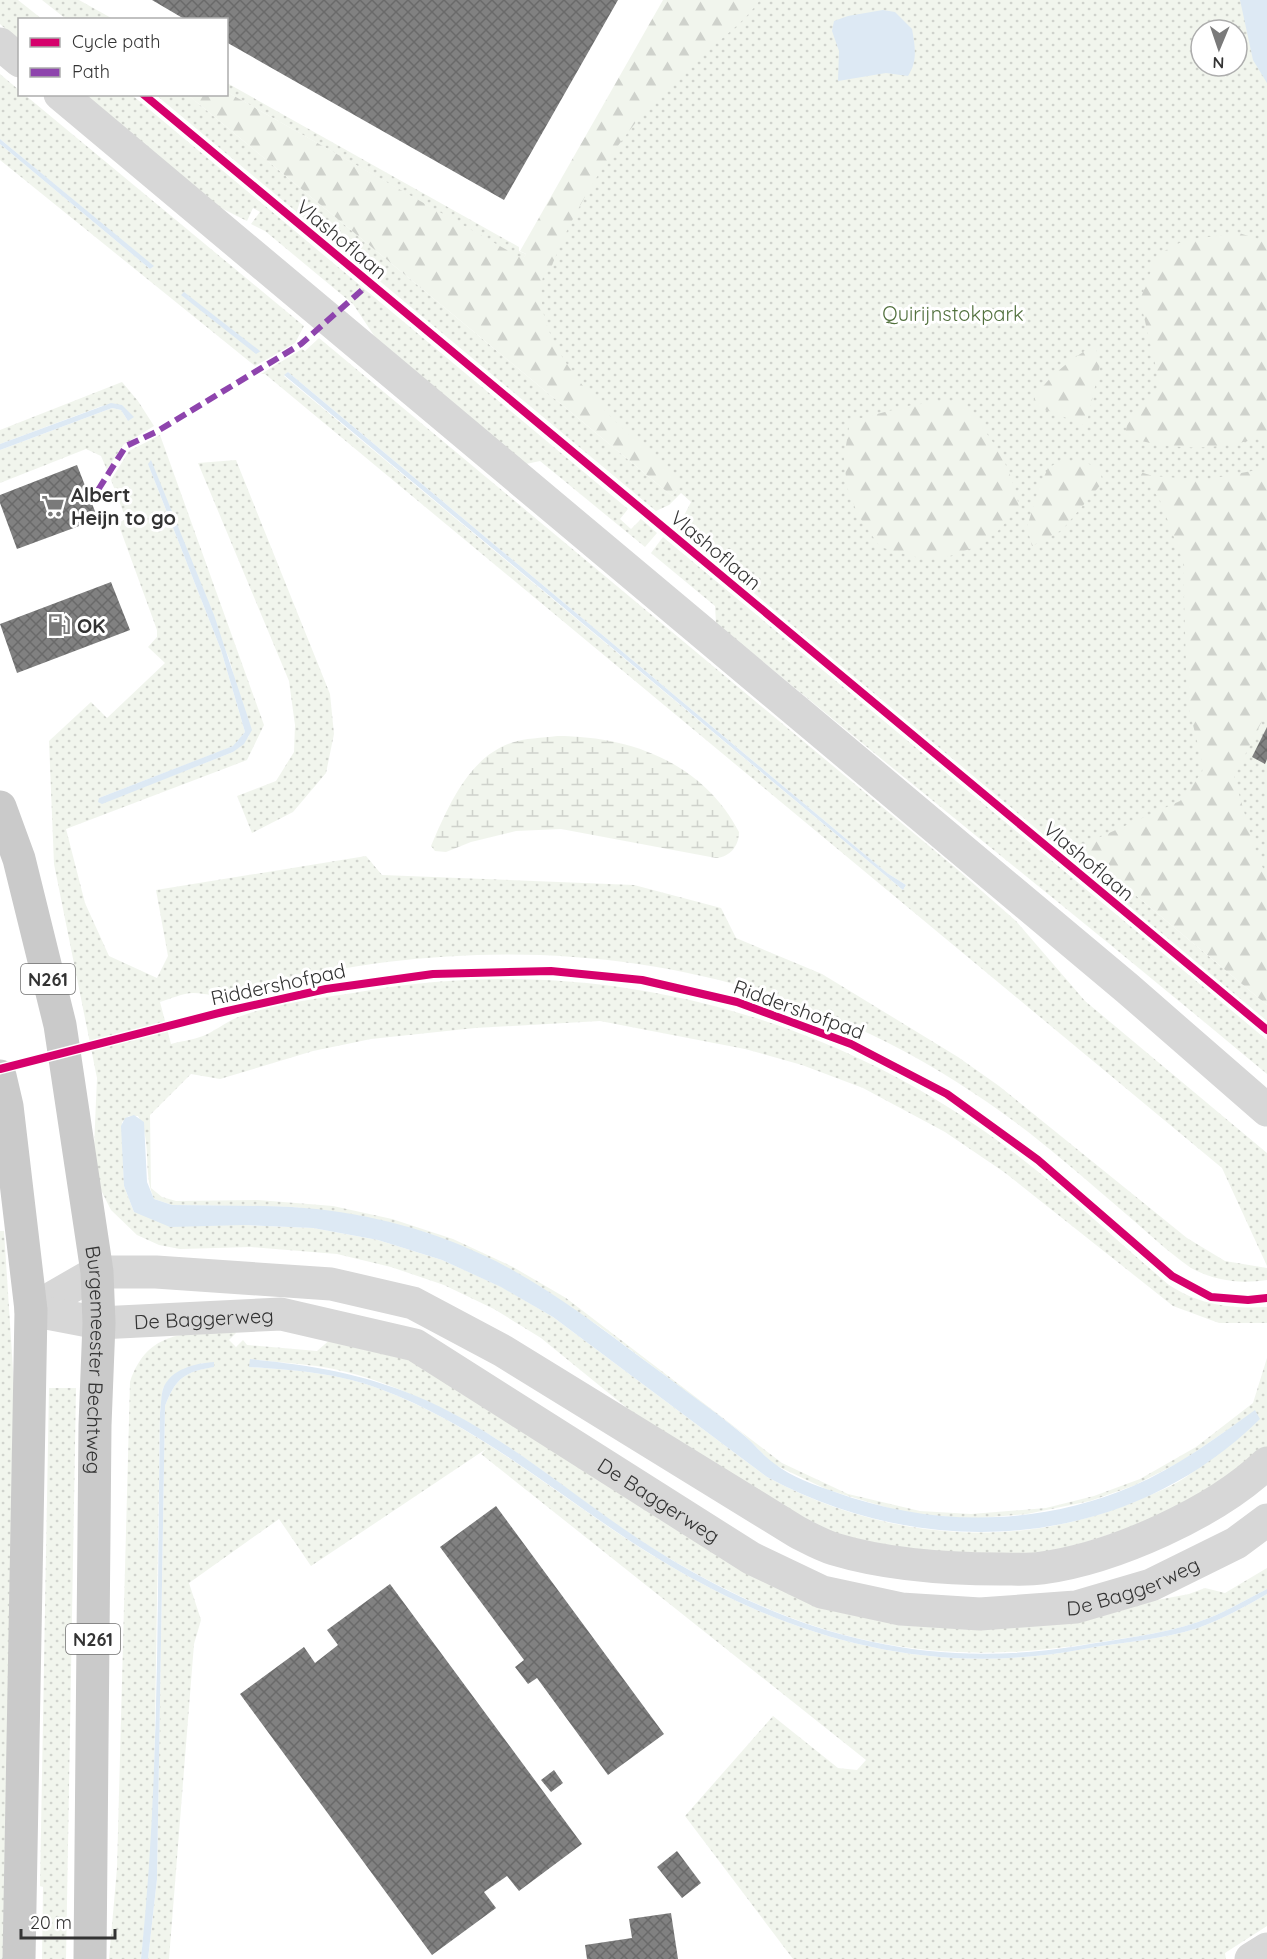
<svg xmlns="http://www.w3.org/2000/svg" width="1267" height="1959" viewBox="0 0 1267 1959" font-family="Quicksand,sans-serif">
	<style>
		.green { fill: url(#green-dots); fill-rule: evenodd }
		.forest { fill: url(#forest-firs) }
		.wetland { fill: url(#wetland-marsh) }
		.water { fill: #dde9f4 }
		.building { fill: url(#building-cross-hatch) }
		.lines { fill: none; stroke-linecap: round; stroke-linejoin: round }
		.minor { stroke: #d7d7d7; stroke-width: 33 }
		.tertiary { stroke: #d7d7d7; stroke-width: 33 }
		.primary { stroke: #cacaca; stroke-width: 33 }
		.quiet { stroke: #8e44ad; stroke-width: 6; stroke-dasharray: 12 6; stroke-linecap: butt }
		.cycleway-casing { stroke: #fff; stroke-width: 11 }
		.cycleway { stroke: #d6006c; stroke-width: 8 }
		.labels { text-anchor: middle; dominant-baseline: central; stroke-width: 6; stroke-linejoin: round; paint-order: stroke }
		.shield { fill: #fff; stroke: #707070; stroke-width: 1.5 }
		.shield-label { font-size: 18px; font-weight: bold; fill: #333 }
		.street-label { font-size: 20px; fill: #333; stroke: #fff }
		.park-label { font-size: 20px; fill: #52713e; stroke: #fff }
		.poi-label { font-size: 20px; font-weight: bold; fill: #333; stroke: #fff; text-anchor: start }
	</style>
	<defs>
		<pattern id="green-dots" width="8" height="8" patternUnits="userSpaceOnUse" patternTransform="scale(1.5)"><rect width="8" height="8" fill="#f1f5ed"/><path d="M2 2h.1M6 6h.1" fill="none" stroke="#cfd2cc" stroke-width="1.8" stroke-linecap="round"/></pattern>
		<pattern id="forest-firs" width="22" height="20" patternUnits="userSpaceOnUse" patternTransform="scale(1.5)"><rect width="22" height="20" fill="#f1f5ed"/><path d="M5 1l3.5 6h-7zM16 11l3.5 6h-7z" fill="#cfd2cc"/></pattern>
		<pattern id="wetland-marsh" width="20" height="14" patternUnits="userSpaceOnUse" patternTransform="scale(1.5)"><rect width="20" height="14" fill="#f1f5ed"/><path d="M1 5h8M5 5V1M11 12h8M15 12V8" fill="none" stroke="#cfd2cc"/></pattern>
		<pattern id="building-cross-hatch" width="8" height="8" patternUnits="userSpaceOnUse" patternTransform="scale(1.5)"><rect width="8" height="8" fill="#818181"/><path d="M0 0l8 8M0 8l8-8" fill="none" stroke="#6a6a6a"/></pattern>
	</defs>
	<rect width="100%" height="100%" fill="#fff"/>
	<path class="green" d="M 0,0 L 18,0 L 42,19 L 20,20 L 19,41 L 0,24 Z
		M 42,0 L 79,0 L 113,19 L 66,19 Z
		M 673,0 L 1267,0 L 1267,987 L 1078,847 L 1267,1005 L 1267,1021 L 677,529 L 691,502 L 681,493 L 669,505 L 656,511 L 156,95 L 188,95 L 672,496 L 677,490 L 491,333 ZM 1201,30 L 1237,30 L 1237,66 L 1201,66 Z
		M 0,74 L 19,90 L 20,94 L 25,95 L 304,326 L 295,343 L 255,366 L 0,160 L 0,144 L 150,269 L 153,266 L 0,139 Z
		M 227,83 L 519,247 L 519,251 L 526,254 L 523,260 L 227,92 Z
		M 82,95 L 132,95 L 628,509 L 620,519 L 631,529 L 641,519 L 657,533 L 645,547 L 540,461 L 526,464 L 377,340 L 353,304 L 265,231 L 251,224 L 260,212 L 253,208 L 247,221 L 213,204 Z
		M 319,338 L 958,870 L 1016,921 L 1085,1001 L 1267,1153 L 1267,1266 L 1222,1168 L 265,374 L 261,374 L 302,349 L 305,351 ZM 288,372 L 887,873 L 906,885 L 903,890 L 284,376 Z
		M 122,382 L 138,401 L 154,426 L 123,445 L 107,470 L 101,456 L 86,449 L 0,483 L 0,450 L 112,408 L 121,410 L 128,421 L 122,405 L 102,406 L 0,444 L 0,430 Z
		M 160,435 L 264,725 L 247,760 L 66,829 L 85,903 L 109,956 L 157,978 L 168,956 L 156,890 L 366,856 L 382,875 L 634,885 L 721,908 L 736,938 L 822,974 L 958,1057 L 999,1086 L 1187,1238 L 1225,1261 L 1267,1268 L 1267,1280 C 1240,1284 1215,1281 1191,1268 C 1168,1252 1147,1232 1126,1214 C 1077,1172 1029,1129 975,1094 C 801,976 594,936 387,962 C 347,967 308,975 270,983 C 253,987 237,993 220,995 C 211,996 201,993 193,993 C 183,993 170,999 160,1002 L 171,1044 C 181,1041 193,1040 203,1036 C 213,1032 225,1023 236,1018 C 269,1004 329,997 365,991 C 583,953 807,1006 987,1133 C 1052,1178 1109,1234 1169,1285 C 1200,1305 1230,1309 1267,1307 L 1267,1323 L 1219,1323 L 1173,1306 L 1004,1172 L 945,1132 L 863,1088 L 802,1065 L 745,1049 L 600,1021 L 475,1028 L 371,1039 L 313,1051 L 220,1079 L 191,1074 L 150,1115 L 151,1188 L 162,1197 L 176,1201 L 258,1200 L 333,1206 L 392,1219 L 453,1239 L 513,1267 L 566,1298 L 782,1463 L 848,1494 L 920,1511 L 971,1514 L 1046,1508 L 1094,1496 L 1140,1479 L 1196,1447 L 1253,1403 L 1267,1358 L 1267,1448 L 1224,1481 L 1147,1522 L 1071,1547 L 1018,1556 L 935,1556 L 826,1532 L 670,1443 L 541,1338 L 494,1309 L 444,1285 L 391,1267 L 337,1254 L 251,1247 L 180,1249 L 159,1245 L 137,1235 L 111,1210 L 100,1188 L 94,1148 L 97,1078 L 54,864 L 49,741 L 91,702 L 107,718 L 165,663 L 148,647 L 157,637 L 157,630 L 118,523 L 126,519 L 111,480 L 129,451 ZM 148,464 L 230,661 L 249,736 L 233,752 L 102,803 L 99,798 L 234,746 L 245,732 L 221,650 ZM 129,1116 L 138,1116 C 153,1143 142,1170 154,1199 L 172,1205 L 294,1207 L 361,1216 L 428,1233 L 542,1288 L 600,1327 L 742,1433 L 773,1464 L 828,1490 L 905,1513 L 970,1519 L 1027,1514 L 1090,1501 L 1133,1486 L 1182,1461 L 1255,1411 C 1233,1432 1211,1460 1186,1477 C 1168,1489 1147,1496 1128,1504 C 1009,1552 878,1537 767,1477 L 553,1317 L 502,1287 L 442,1260 L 378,1240 L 313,1228 L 244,1225 L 134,1212 L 124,1186 L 122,1122 Z
		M 236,460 L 330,694 L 334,734 L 326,773 L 293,812 L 252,833 L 237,796 L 276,781 L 294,752 L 295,725 L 289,681 L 198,463 Z
		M 663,537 L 1267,1040 L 1267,1074 C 1085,922 899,775 716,623 L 715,606 L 651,553 Z
		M 0,1231 L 4,1231 L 14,1385 L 4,1959 L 0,1959 Z
		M 233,1330 L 236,1333 L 229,1340 L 236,1347 L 243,1340 L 247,1345 L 317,1351 L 332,1338 L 409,1360 L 772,1581 L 1073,1616 L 1189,1594 L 1205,1588 L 1225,1593 L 1267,1568 L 1267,1589 C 1244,1601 1222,1614 1198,1622 C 1167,1633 1132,1637 1100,1642 C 934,1670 812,1643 667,1557 C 591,1513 526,1450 447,1411 C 407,1391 360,1372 316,1366 C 295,1363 272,1362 250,1359 L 250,1367 C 293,1370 339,1373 380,1389 C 485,1428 567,1505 662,1561 C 793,1640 931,1678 1084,1649 C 1121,1642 1162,1640 1198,1628 C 1222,1619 1245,1607 1267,1594 L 1267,1926 L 1225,1953 L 1226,1959 L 793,1959 L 685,1816 L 773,1716 L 838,1768 L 857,1770 L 866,1760 L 481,1454 L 486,1449 L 311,1566 L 279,1519 L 189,1583 L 201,1620 L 194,1644 L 169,1959 L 148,1959 L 157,1879 L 165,1406 C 176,1378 184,1372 213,1367 L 202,1363 L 163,1388 L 160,1413 L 154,1791 L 151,1871 L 141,1959 L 109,1959 L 117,1868 L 130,1382 C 148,1329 186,1334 233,1330 Z
		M 49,1388 L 76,1388 L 66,1959 L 42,1959 L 43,1887 L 40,1886 Z"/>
	<path class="forest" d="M 663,0 L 760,0 C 737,32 700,53 673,81 C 622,132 577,200 551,268 L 546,266 C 517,346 628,432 679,480 L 681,485 L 672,496 L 188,95 L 226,94 L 227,92 L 523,259 L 526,254 L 520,251 Z
		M 1239,233 L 1267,242 L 1267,436 C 1216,451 1176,451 1125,437 L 1127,424 L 1157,388 L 1157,372 L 1140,300 L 1157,255 L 1185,240 Z
		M 1095,344 L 1100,365 L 1086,426 L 1032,404 C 1044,378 1072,359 1095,344 Z
		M 948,401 L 961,402 C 991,437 1010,460 1019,507 L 997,532 L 975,547 L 950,556 L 922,559 L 880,547 L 858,515 L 847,487 L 844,458 L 850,421 L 912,405 Z
		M 1060,461 L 1087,463 L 1099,469 L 1103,482 L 1062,530 L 1032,546 L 1027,527 L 1039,488 L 1048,468 Z
		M 1267,468 L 1267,711 L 1234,777 L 1257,856 L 1267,876 L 1267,1005 L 1078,847 L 1180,801 L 1202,772 L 1203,766 L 1187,700 L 1183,561 L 1159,498 L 1137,471 L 1153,476 L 1205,480 Z"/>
	<path class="wetland" d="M 557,736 C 631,736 703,763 739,832 C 739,846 730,857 716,858 L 561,829 L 516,831 L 471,842 L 446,852 L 435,851 L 431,846 C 448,807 468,758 511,743 C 525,738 542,738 557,736 Z"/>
	<path class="water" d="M 1240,0 L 1267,0 L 1267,83 L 1253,60 Z
		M 883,10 L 895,12 L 912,29 C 915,46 918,61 908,76 L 886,73 L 838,81 L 839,51 L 832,31 L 834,21 L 848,16 Z
		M 0,139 L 154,266 L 150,269 L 0,144 Z
		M 184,292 L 260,351 L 261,351 L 256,354 L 181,295 Z
		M 288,372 L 887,873 L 906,885 L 903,890 L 284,375 Z
		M 111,403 L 122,405 L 134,417 L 128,421 L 121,410 L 112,408 L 0,450 L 0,444 Z
		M 151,460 L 214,615 L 252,730 L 244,744 L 233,752 L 102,804 L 98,802 L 99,798 L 233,746 L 245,732 L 221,650 L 148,464 Z
		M 134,1115 L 144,1122 L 147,1182 L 154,1199 L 172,1205 C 212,1206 252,1205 292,1207 C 357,1211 424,1227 483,1255 C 541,1282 593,1322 644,1360 C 676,1384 709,1407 740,1432 C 752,1441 762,1455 775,1464 C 792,1477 814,1485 835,1492 C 931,1527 1037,1527 1133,1486 C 1177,1467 1216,1438 1255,1410 L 1260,1419 C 1127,1550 928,1564 767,1477 L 553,1317 L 501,1287 L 442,1260 L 378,1240 L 313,1228 L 244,1225 L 170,1227 L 134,1212 L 124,1186 L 121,1126 L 125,1118 Z
		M 250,1359 C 309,1365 361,1373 416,1396 C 491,1427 555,1481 621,1527 C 761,1624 907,1674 1078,1646 C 1117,1639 1160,1635 1198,1622 C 1222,1614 1244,1601 1267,1589 L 1267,1594 C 1245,1607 1222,1619 1198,1628 C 1162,1640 1121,1642 1084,1649 C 931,1678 793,1640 662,1561 C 567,1504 485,1428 380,1389 C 338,1373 293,1370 249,1367 Z
		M 214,1362 L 214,1367 C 184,1372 176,1378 165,1406 L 157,1879 L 148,1959 L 141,1959 C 160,1778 157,1595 160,1413 C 161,1406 161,1396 163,1389 C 170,1369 196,1363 214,1362 Z"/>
	<path class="building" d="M 152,0 L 618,0 L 504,200 L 226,42 L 226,20 L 186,20 Z
		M 77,465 L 98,519 L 17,549 L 0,503 L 0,495 Z
		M 111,582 L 130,630 L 17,673 L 0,624 Z
		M 1267,727 L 1267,759 L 1265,764 L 1252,757 Z
		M 496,1506 L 664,1734 L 608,1775 L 537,1678 L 528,1684 L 515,1667 L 524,1660 L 440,1547 Z
		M 390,1584 L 582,1844 L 519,1891 L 507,1876 L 484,1892 L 496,1908 L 432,1955 L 240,1694 L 304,1647 L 315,1663 L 338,1645 L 327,1630 Z
		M 554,1770 L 563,1783 L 551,1792 L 541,1780 Z
		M 677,1851 L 701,1883 L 682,1898 L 657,1867 Z
		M 671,1913 L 678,1959 L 587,1959 L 585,1945 L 632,1938 L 629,1919 Z"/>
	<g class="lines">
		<path class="minor" d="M 1251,1959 L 1267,1949"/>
		<g class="tertiary">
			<path d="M 0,44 L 20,61"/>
			<path d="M 60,94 L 1127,988 L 1267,1110"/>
			<path d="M 31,1310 L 97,1272 L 156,1272 L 331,1284 L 413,1303 L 503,1351 L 797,1532 C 809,1538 821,1545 834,1549 C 887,1565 946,1569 1001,1569 C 1015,1569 1029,1570 1042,1568 C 1114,1558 1215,1513 1267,1463"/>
			<path id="s1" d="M 31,1310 L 99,1323 L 281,1314 L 415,1345 L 751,1558 L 822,1592 L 901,1609 L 980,1614 L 1076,1607 L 1151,1585 L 1236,1543 L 1267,1520"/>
		</g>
		<g class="primary">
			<path id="s2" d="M 0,807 L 19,859 L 60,1025 L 97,1272 L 99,1323 L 95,1425 L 90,1959"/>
			<path d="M 0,1076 L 7,1106 L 31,1310 L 19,1959"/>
		</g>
		<path class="quiet" d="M 98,490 L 126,446 L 156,432 L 301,344 L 370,283"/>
		<g class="cycleway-casing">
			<path id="cycleway" d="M 143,94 L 1267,1030
				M 0,1069 L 223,1012 L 326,989 L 433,974 L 551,971 L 642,980 L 737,1002 L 851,1044 L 947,1094 L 1038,1160 L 1172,1276 L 1211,1297 L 1248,1300 L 1267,1298"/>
		</g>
		<use href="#cycleway" class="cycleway"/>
	</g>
	<defs>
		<g id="supermarket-bare" transform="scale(1.8)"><path d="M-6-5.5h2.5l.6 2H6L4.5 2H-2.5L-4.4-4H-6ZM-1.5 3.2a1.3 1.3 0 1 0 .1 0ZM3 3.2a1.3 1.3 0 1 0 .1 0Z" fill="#7a7a7a" stroke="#fff" stroke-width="2.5" paint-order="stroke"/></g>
		<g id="fuel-bare" transform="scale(1.8)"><path d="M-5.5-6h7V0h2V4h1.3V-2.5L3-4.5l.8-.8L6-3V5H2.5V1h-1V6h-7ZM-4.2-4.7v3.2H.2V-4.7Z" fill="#7a7a7a" stroke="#fff" stroke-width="2.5" paint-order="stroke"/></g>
	</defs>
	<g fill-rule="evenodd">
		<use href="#supermarket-bare" x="53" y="506"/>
		<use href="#fuel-bare" x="59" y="625"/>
	</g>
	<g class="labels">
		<g class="shield">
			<rect x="21" y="964" width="54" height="30" rx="4.5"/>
			<rect x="66" y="1624" width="54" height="30" rx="4.5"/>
		</g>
		<g class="shield-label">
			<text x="48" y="979">N261</text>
			<text x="93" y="1639">N261</text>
		</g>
		<g class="street-label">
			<text transform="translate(342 239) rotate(40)">Vlashoflaan</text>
			<text transform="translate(716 550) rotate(40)">Vlashoflaan</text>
			<text transform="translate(1089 861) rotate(40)">Vlashoflaan</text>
			<text transform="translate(278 984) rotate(-12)">Riddershofpad</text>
			<text transform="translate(799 1009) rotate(20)">Riddershofpad</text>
			<text stroke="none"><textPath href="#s1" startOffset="174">De Baggerweg</textPath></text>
			<text stroke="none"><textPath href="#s2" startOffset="564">Burgemeester Bechtweg</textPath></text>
			<text stroke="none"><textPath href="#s1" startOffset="678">De Baggerweg</textPath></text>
			<text stroke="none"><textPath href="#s1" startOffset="1182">De Baggerweg</textPath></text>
		</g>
		<g class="park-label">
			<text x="953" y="313">Quirijnstokpark</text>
		</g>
		<g class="poi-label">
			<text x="71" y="494">Albert<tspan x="71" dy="23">Heijn to go</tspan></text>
			<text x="77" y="625">OK</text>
		</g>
	</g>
	<rect x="18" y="18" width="210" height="78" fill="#ffffff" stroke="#adadad" stroke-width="1.5"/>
	<rect x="30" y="38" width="30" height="9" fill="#d6006c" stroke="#adadad" stroke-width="1.5"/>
	<text x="72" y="48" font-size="18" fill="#333333">Cycle path</text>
	<rect x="30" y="68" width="30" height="9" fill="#8e44ad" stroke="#adadad" stroke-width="1.5"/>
	<text x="72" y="78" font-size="18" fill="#333333">Path</text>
	<g transform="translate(1219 48) rotate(182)"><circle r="28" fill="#ffffff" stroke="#adadad" stroke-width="1.5"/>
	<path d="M0-4.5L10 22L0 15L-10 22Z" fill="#7a7a7a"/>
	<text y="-9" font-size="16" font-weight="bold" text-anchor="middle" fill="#333333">N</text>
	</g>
	<path d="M21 1929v9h94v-9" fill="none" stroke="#333333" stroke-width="3"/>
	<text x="30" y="1929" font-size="18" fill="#333333" stroke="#ffffff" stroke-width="4.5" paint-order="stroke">20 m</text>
</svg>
